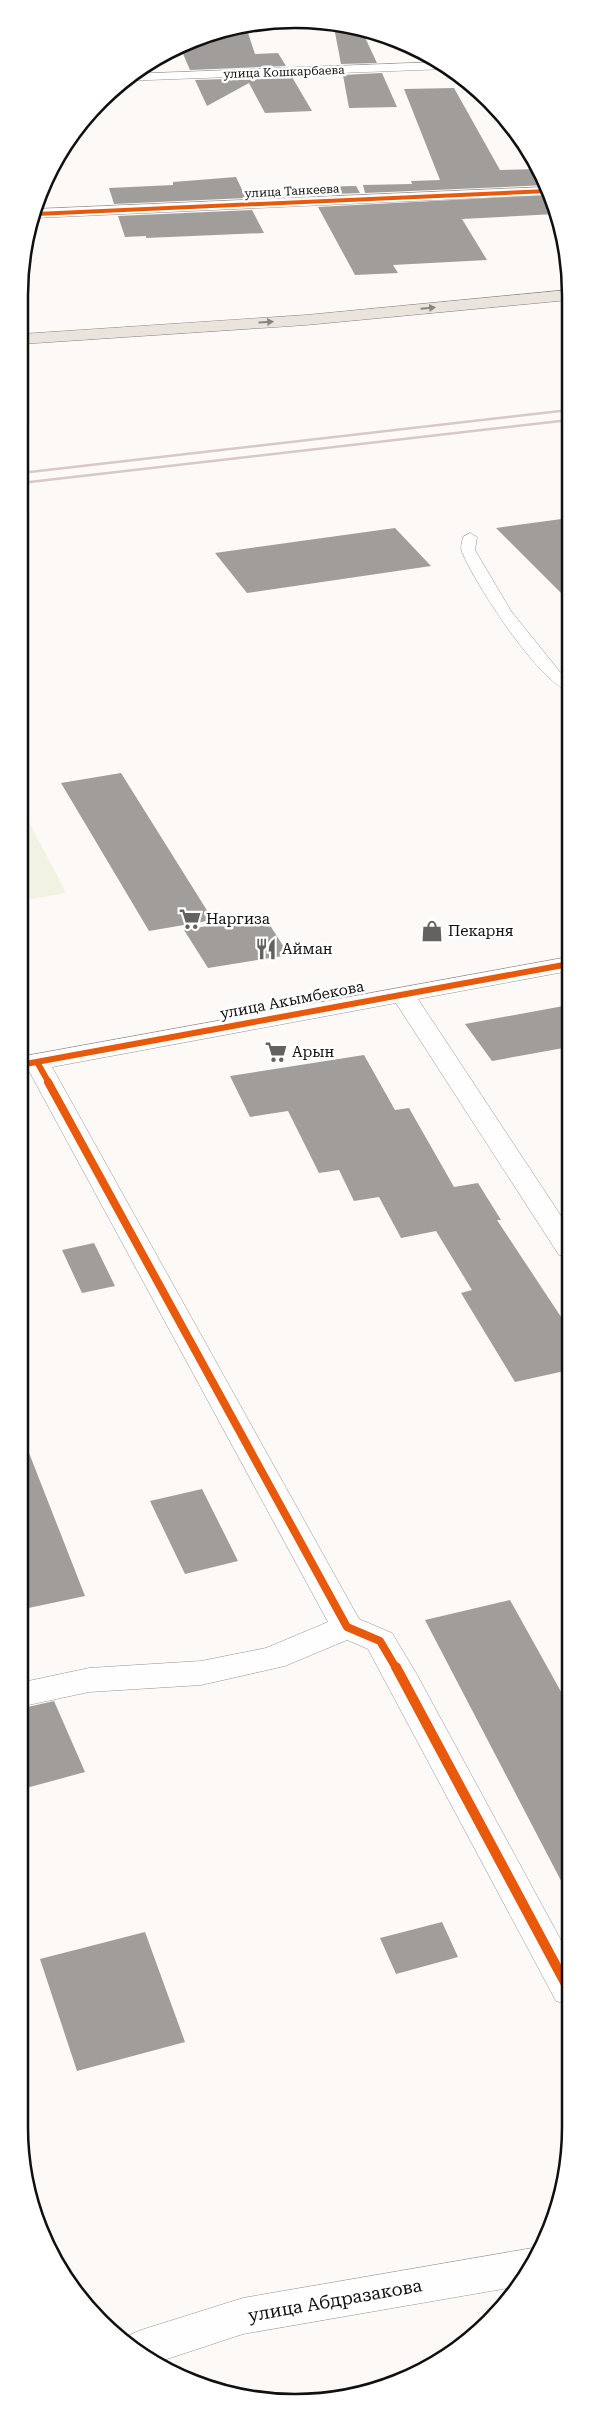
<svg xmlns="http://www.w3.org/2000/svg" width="590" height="2421" viewBox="0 0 590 2421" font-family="'Roboto Serif',serif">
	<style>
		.pitch { fill: #f2f2e2 }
		.building { fill: #a09d9b }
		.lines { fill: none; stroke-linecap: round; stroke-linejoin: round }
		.lane-casing { stroke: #969594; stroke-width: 1 }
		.street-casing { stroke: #969594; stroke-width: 1 }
		.primary-casing { stroke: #848281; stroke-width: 1 }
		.lane { fill: #fffefe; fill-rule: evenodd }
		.street { fill: #fffefe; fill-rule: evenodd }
		.primary { fill: #eae4dc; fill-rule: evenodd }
		.rail { stroke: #d6c8cb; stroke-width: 2.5 }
		.cycleway-far3-casing { stroke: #fff; stroke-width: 5.5 }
		.cycleway-far2-casing { stroke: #fff; stroke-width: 9 }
		.cycleway-far1-casing { stroke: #fff; stroke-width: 11 }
		.cycleway-casing { stroke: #fff; stroke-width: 13 }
		.cycleway-far3 { stroke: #e8590c; stroke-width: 4 }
		.cycleway-far2 { stroke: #e8590c; stroke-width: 6 }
		.cycleway-far1 { stroke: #e8590c; stroke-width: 8 }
		.cycleway { stroke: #e8590c; stroke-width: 10 }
		.oneway { fill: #888580 }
		.labels { text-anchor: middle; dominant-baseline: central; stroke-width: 5; stroke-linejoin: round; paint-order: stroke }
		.far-street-label { font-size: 12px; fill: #101010; stroke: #fff }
		.poi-label { font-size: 15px; fill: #101010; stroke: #fff; text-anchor: start }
		.street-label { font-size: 15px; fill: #101010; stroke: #fff }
		.near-street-label { font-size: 18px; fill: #101010; stroke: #fff }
		.rim { fill: none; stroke: #101010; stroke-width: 2.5 }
	</style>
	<rect width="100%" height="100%" fill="#fcf9f6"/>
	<path class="pitch" d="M 20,805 L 66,893 L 20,901 Z"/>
	<path class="building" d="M 333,22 L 362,31 L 377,63 L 341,64 Z
		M 246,27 L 255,54 L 278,53 L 286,66 L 190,70 L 181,49 L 224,28 Z
		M 382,73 L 397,107 L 349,108 L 343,75 Z
		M 292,77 L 312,111 L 265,113 L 249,83 L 207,106 L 195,80 Z
		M 454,88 L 500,170 L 540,169 L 547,185 L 365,193 L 363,185 L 412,184 L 411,181 L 440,180 L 404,89 Z
		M 236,177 L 246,198 L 114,204 L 109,188 L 173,185 L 173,182 Z
		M 356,186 L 360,193 L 311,195 L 307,187 Z
		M 550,195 L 555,214 L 462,219 L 487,260 L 393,265 L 398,273 L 355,275 L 318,207 Z
		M 252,210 L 264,233 L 146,238 L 146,236 L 125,237 L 118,216 Z
		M 569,518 L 569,601 L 496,528 Z
		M 395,528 L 431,566 L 247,593 L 215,553 Z
		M 121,773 L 213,920 L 149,931 L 61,783 Z
		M 264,916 L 289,955 L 208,968 L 184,930 Z
		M 569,1005 L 569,1047 L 492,1061 L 465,1024 Z
		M 364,1055 L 395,1110 L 409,1108 L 454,1187 L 478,1183 L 501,1220 L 497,1220 L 569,1329 L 569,1370 L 515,1382 L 461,1293 L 472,1290 L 436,1231 L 401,1238 L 379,1197 L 354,1201 L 339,1170 L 319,1173 L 288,1111 L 250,1117 L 230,1076 Z
		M 94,1243 L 115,1286 L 82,1293 L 62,1250 Z
		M 20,1435 L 22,1435 L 85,1596 L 19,1610 Z
		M 202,1489 L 238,1561 L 185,1574 L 150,1501 Z
		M 510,1600 L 569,1706 L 569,1896 L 425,1620 Z
		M 54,1701 L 85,1772 L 19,1790 L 19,1709 Z
		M 442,1922 L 458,1957 L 396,1974 L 380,1938 Z
		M 145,1932 L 185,2042 L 77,2071 L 40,1959 Z"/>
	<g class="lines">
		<g class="lane-casing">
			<path id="lane" d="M 470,533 L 477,537 L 475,550 L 511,611 L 560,672 L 569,678 L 569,691 C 539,683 474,582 462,552 C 460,548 462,542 463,537 Z"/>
		</g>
		<g class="street-casing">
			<path id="street" d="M 438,62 L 447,69 L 122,81 L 131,74 Z
				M 547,187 L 548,195 L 35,218 L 38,209 Z
				M 569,957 L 569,971 L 418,999 L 569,1228 L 569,1257 L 559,1255 L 555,1249 L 396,1003 L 52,1067 L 359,1619 L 392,1633 L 416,1673 L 569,1955 L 569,2005 L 556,2001 L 368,1649 L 347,1640 L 285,1666 L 201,1685 L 89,1692 L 19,1707 L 19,1683 L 89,1668 L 201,1661 L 266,1648 L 328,1622 L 29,1071 L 20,1073 L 20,1057 Z
				M 533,2248 L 539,2250 L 534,2264 L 514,2287 L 243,2334 L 158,2362 L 125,2337 L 141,2330 L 243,2298 Z"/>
		</g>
		<g class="primary-casing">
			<path id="primary" d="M 569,290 L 569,300 L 306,325 L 21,344 L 21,334 L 306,315 Z"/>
		</g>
		<use href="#lane" class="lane"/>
		<use href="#street" class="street"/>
		<use href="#primary" class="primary"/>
		<path class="rail" d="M 21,473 L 569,410
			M 21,483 L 569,420"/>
		<g class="cycleway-far3-casing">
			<path id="cycleway-far3" d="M 36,214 L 548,191"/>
		</g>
		<g class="cycleway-far2-casing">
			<path id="cycleway-far2" d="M 37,1062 L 49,1083
				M 20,1065 L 569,964"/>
		</g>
		<g class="cycleway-far1-casing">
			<path id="cycleway-far1" d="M 48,1082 L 347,1627 L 380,1641 L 396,1668"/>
		</g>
		<g class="cycleway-casing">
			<path id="cycleway" d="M 396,1667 L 569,1990"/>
		</g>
		<use href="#cycleway-far3" class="cycleway-far3"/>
		<use href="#cycleway-far2" class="cycleway-far2"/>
		<use href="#cycleway-far1" class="cycleway-far1"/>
		<use href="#cycleway" class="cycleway"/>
	</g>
	<defs><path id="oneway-solid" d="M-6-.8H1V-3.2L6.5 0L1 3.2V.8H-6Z" transform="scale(1.25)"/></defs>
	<g class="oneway">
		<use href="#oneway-solid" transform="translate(428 308) rotate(-5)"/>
		<use href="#oneway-solid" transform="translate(266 322) rotate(-4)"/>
	</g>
	<defs>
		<g id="supermarket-bare" transform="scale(1.725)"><path d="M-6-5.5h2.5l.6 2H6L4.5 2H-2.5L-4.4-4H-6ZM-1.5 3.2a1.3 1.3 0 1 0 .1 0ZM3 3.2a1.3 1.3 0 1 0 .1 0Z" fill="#636260" stroke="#fff" stroke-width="2.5" paint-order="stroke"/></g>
		<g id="shop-bare" transform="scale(1.725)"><path d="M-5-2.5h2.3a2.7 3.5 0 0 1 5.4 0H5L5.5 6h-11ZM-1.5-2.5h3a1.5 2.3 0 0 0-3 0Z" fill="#636260" stroke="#fff" stroke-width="2.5" paint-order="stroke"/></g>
		<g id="restaurant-bare" transform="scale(1.725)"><path d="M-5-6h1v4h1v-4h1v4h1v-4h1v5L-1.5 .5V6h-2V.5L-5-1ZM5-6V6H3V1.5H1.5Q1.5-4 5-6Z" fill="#636260" stroke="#fff" stroke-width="2.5" paint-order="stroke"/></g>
	</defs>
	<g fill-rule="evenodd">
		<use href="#supermarket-bare" x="190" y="919"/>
		<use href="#shop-bare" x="432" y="931"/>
		<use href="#restaurant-bare" x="266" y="949"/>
		<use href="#supermarket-bare" x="276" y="1052"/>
	</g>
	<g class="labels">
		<g class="far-street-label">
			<text transform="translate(284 72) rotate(-2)">улица Кошкарбаева</text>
			<text transform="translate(292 191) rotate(-3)">улица Танкеева</text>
		</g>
		<g class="poi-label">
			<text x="206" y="919">Наргиза</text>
			<text x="448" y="931">Пекарня</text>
			<text x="282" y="949">Айман</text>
			<text x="292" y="1052">Арын</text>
		</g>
		<g class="street-label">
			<text transform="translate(292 1000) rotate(-11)">улица Акымбекова</text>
		</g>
		<g class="near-street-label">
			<text transform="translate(335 2300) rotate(-10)">улица Абдразакова</text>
		</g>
	</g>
	<path d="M0 0H590V2421H0ZM295 28H295A267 267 0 0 1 562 295V2127A267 267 0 0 1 295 2394H295A267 267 0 0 1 28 2127V295A267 267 0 0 1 295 28Z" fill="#fff" fill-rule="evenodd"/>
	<path class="rim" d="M295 28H295A267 267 0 0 1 562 295V2127A267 267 0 0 1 295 2394H295A267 267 0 0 1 28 2127V295A267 267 0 0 1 295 28Z"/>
</svg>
